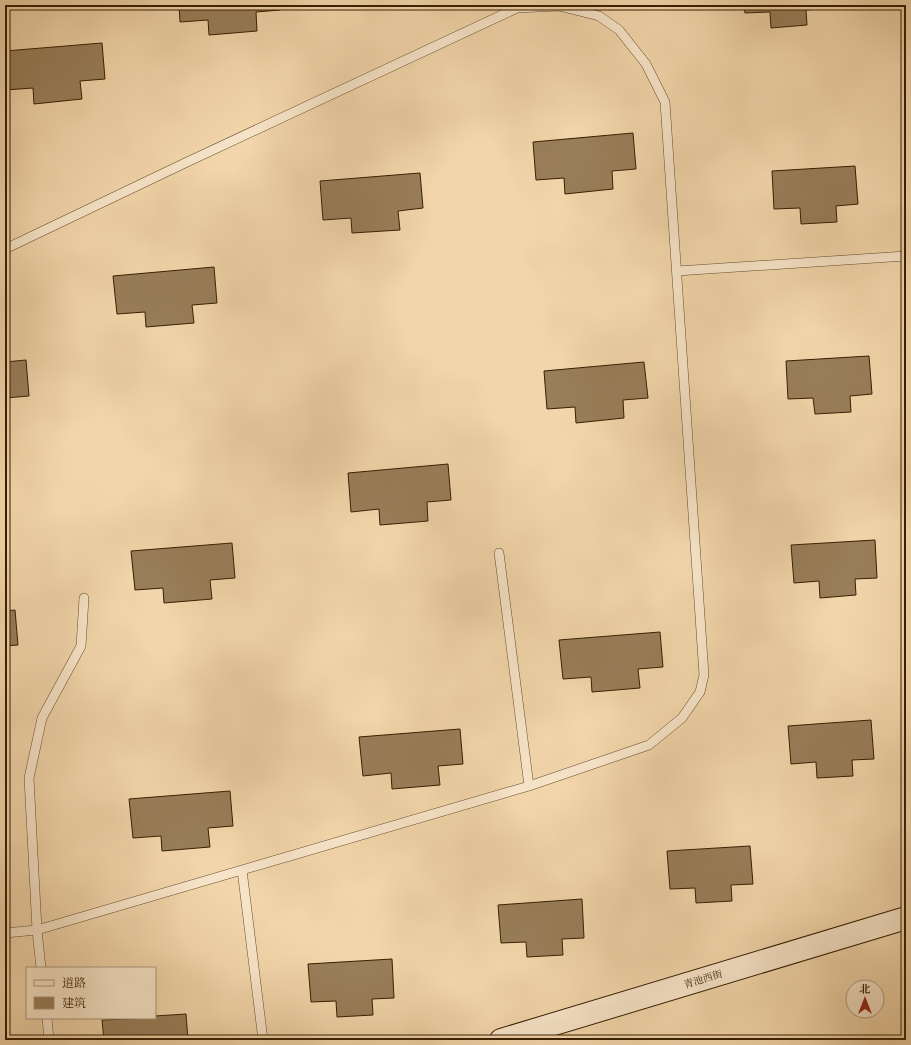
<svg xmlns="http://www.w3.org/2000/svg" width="911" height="1045" viewBox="0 0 911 1045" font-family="'Libre Caslon Text','Noto Serif SC',serif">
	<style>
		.building { fill: #987e59; stroke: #361f02 }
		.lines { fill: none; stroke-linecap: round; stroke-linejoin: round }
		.lane-casing { stroke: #654c2c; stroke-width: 10 }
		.secondary-casing { stroke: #361f02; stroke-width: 24 }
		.lane { stroke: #f7e4c8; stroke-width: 9 }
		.secondary { stroke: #f7e4c8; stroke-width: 22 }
		.labels { text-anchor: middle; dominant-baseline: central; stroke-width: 3.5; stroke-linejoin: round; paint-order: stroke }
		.street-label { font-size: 10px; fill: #361f02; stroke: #f7e4c8 }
	</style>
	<rect width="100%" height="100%" fill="#f2d5aa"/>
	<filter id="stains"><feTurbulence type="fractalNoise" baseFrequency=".005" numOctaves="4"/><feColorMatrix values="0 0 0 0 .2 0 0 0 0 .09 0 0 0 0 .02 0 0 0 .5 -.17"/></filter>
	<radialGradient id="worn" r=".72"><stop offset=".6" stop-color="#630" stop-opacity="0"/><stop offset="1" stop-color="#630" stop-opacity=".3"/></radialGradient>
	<path class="building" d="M 179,5 L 280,5 L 280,10 L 256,12 L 257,31 L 209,35 L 208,20 L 180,22 Z
		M 744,5 L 828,5 L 828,8 L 806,10 L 807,25 L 771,28 L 770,12 L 745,13 Z
		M 102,43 L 105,79 L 80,81 L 82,99 L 34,104 L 33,88 L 5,90 L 5,51 Z
		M 633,133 L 636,169 L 612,171 L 613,189 L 565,194 L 564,178 L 536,180 L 533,142 Z
		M 855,166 L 858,204 L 836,206 L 837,222 L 801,224 L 800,208 L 774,209 L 772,171 Z
		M 420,173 L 423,208 L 398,211 L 400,230 L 352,233 L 351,218 L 323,220 L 320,181 Z
		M 214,267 L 217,303 L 192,305 L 194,323 L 146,327 L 145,312 L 117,314 L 113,276 Z
		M 869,356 L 872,394 L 850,396 L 851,412 L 815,414 L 813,398 L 788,399 L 786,361 Z
		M 26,360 L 29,396 L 5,398 L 5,362 Z
		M 644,362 L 648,398 L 623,400 L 624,418 L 576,423 L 575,407 L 547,409 L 544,371 Z
		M 448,464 L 451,500 L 427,502 L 428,521 L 380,525 L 379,509 L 351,512 L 348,473 Z
		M 875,540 L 877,578 L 855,579 L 856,595 L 820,598 L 819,581 L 794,583 L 791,545 Z
		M 232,543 L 235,578 L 210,580 L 212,599 L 164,603 L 163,588 L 135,590 L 131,551 Z
		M 15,610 L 18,645 L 5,646 L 5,611 Z
		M 660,632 L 663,667 L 638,669 L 640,688 L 592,692 L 591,677 L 563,679 L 559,640 Z
		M 871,720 L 874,759 L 852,760 L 853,776 L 817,778 L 816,762 L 791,764 L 788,726 Z
		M 460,729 L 463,764 L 438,766 L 440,785 L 392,789 L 391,773 L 363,776 L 359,737 Z
		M 230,791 L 233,826 L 208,828 L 210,847 L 162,851 L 161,836 L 133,838 L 129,799 Z
		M 750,846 L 753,884 L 731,885 L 732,901 L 696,903 L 695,888 L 670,889 L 667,851 Z
		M 582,899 L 584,938 L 562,939 L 563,955 L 527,957 L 526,942 L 501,943 L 498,905 Z
		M 392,959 L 394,998 L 372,999 L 373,1015 L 337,1017 L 336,1001 L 311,1002 L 308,964 Z
		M 186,1014 L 188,1040 L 104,1040 L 102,1020 L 155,1018 L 155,1016 Z"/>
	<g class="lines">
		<g class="lane-casing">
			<path id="lane" d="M 5,249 L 185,163 L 517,8 L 559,6 L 599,16 L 619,30 L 646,64 L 665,102 L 704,675 L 700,692 L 682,718 L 649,745 L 529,786 L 37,930 L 5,933
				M 677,271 L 906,256
				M 499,553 L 529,786
				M 242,870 L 263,1040
				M 41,968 L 37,930 L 29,778 L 42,718 L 81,646 L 84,598
				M 47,1018 L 49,1040"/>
		</g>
		<g class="secondary-casing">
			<path id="secondary" d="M 501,1040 L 906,918"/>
		</g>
		<use href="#lane" class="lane"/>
		<use href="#secondary" class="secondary"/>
	</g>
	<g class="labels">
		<g class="street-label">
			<text transform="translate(703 979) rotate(-17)">青池西街</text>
		</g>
	</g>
	<rect width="911" height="1045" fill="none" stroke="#f2d5aa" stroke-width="20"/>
	<rect x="6" y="6" width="899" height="1033" fill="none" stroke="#361f02" stroke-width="2"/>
	<rect x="10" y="10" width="891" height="1025" fill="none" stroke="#361f02"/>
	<rect x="26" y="967" width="130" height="52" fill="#f7e4c8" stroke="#aa9579"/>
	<rect x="34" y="980" width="20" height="6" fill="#f7e4c8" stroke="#aa9579"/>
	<text x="62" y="987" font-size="12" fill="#361f02">道路</text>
	<rect x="34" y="997" width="20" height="12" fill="#987e59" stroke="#aa9579"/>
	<text x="62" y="1007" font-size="12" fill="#361f02">建筑</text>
	<g transform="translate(865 999)"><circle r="19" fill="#f7e4c8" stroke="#aa9579"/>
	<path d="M0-3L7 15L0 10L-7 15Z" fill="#8f2418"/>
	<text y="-6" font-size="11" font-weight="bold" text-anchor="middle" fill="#361f02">北</text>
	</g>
	<rect width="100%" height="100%" filter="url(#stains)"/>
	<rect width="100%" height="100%" fill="url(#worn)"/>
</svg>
